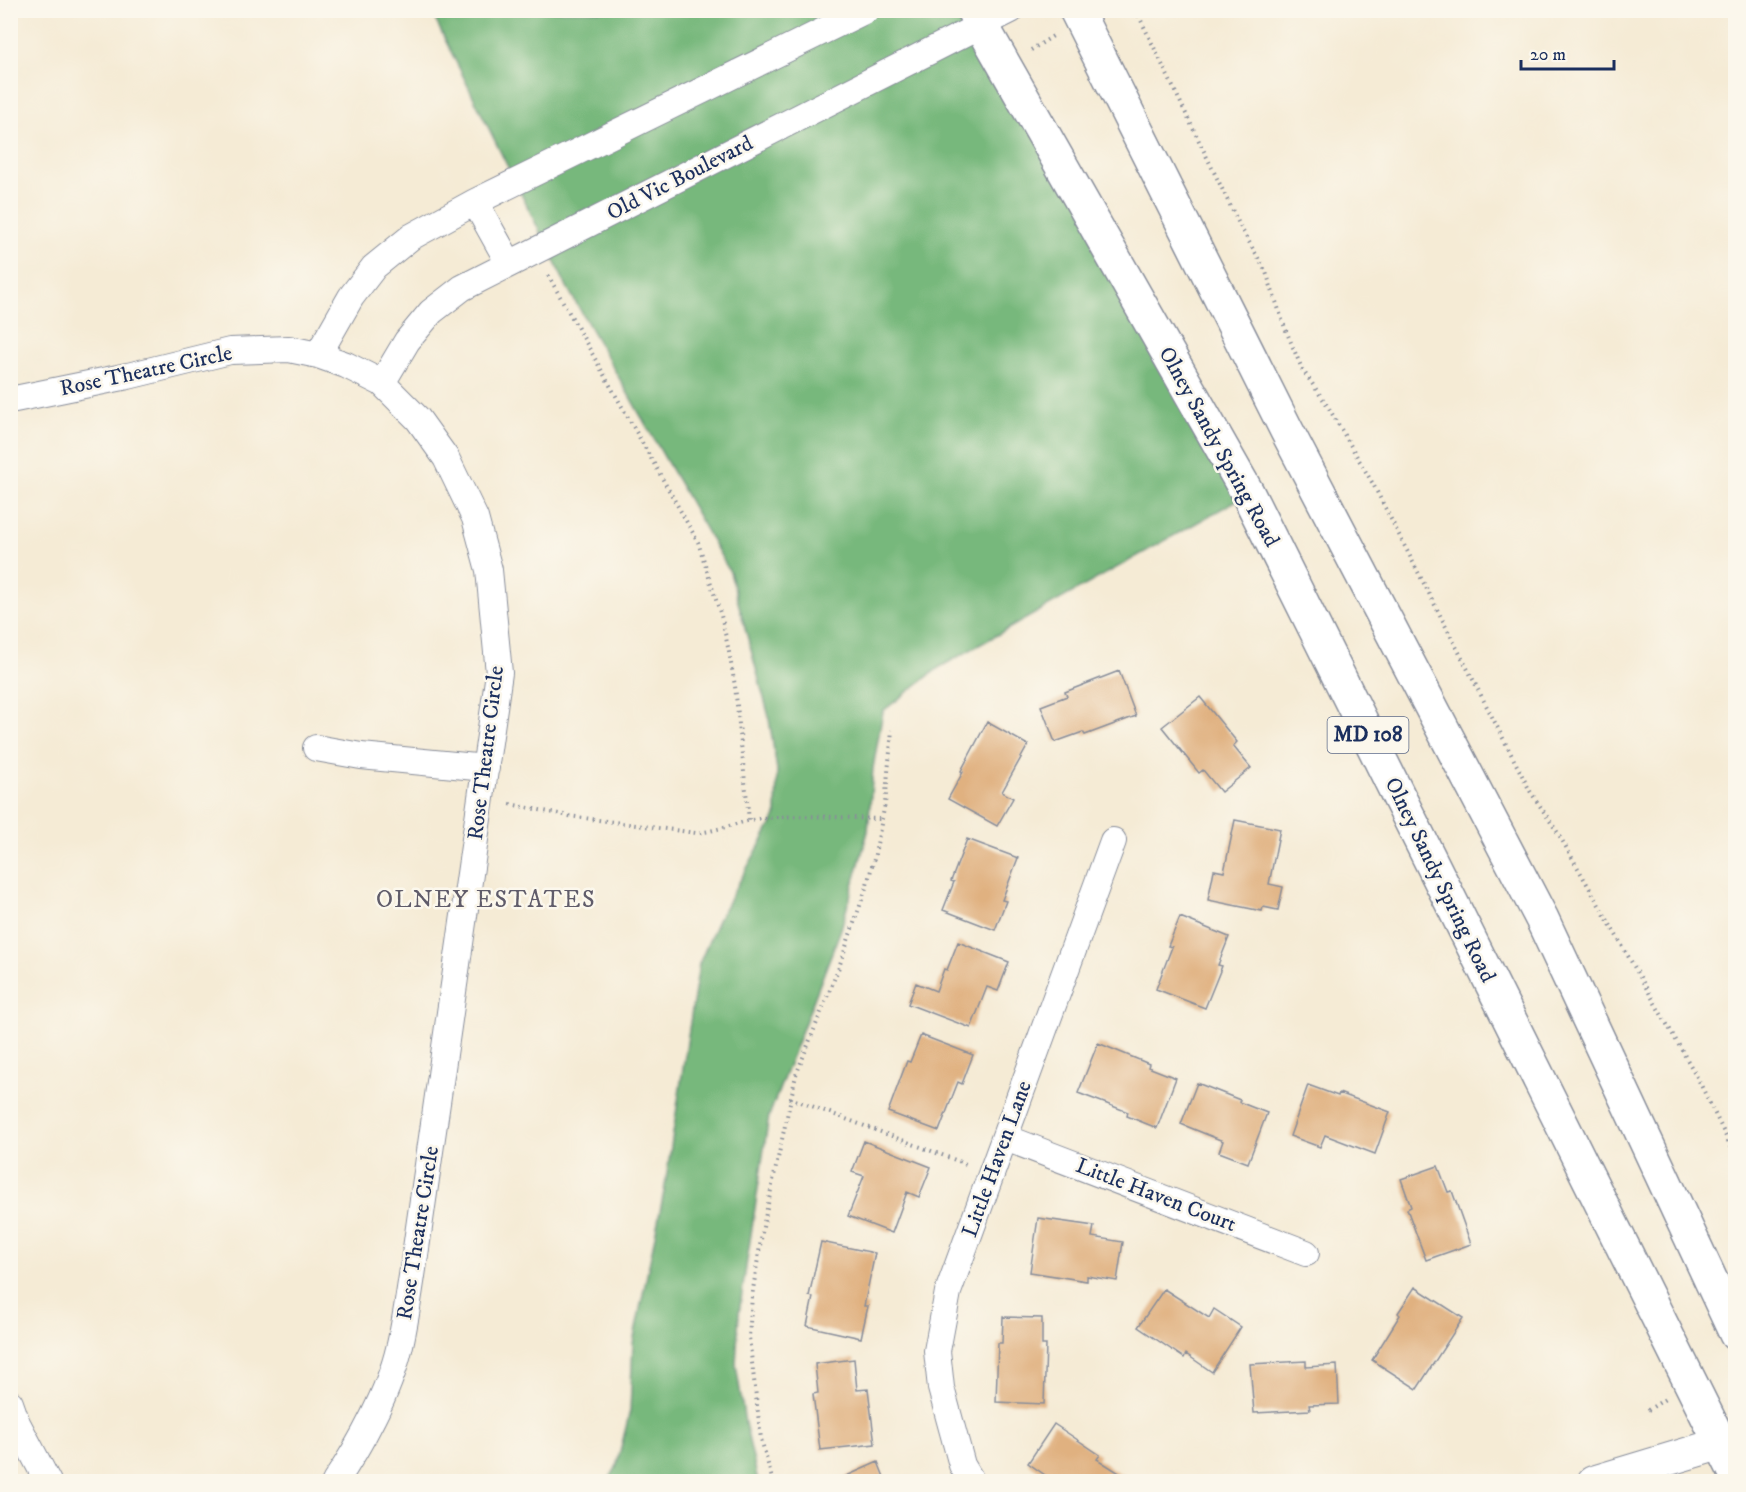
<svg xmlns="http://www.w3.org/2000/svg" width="1746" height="1492" viewBox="0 0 1746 1492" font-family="'IM FELL DW Pica',serif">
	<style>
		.forest { fill: #77b87b; stroke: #49746c; stroke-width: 1.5 }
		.building { fill: #e0b180 }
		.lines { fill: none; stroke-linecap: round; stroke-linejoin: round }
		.minor-casing { stroke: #888d9a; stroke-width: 28 }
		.tertiary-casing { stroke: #888d9a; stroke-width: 34 }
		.primary-casing { stroke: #888d9a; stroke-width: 36 }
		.path { stroke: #888d9a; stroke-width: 4; stroke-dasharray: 1.5 4.5; stroke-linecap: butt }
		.minor { stroke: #fff; stroke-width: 26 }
		.tertiary { stroke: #fff; stroke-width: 32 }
		.primary { stroke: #fff; stroke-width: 33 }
		.labels { text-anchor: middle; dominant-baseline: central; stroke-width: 5; stroke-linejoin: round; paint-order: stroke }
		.shield { fill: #fbf7ec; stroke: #5e6b89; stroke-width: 1.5 }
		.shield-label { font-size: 21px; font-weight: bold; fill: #1b2f5e }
		.street-label { font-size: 22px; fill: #1b2f5e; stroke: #fbf7ec }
		.neighbourhood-label { font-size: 24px; letter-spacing: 1.5px; fill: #605c6a; stroke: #fbf7ec }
	</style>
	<rect width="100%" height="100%" fill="#fbf7ec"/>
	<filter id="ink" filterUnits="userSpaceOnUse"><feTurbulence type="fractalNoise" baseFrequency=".0167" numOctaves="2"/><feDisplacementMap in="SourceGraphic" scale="12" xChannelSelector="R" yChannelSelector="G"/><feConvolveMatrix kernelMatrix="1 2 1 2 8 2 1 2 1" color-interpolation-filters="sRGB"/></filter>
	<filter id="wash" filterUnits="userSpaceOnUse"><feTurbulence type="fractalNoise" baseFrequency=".008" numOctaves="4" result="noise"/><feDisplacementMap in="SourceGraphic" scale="24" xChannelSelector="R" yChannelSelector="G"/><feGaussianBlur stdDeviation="1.35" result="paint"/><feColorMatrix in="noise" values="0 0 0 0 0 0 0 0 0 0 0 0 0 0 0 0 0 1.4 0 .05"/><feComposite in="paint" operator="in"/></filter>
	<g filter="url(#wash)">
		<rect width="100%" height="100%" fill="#f5ebd5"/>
		<path class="forest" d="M 431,11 L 973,11 L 1248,494 L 940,667 L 883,711 L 873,768 L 868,831 L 841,929 L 769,1116 L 739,1313 L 736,1364 L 745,1423 L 758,1481 L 608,1481 L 616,1468 L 630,1411 L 633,1343 L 664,1192 L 699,964 L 718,920 L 776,816 L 777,770 L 768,713 L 730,572 L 567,287 Z"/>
		<g id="blocks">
			<path class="building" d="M 1119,671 L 1136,716 L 1085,735 L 1083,732 L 1055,742 L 1041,706 L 1067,696 L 1065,692 Z
				M 1200,697 L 1237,742 L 1233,746 L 1251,768 L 1221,792 L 1203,770 L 1199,773 L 1162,727 Z
				M 987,722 L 1028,745 L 1002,792 L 1013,798 L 997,826 L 948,799 L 963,772 L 961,771 Z
				M 1235,820 L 1280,829 L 1269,884 L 1283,887 L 1278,910 L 1263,907 L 1262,911 L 1208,900 L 1214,870 L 1224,872 Z
				M 967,839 L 1018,858 L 1002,900 L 1006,901 L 995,930 L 943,910 L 954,882 L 951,881 Z
				M 1180,917 L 1229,937 L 1218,965 L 1222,966 L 1205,1008 L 1156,989 L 1172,947 L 1168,946 Z
				M 958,942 L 1009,962 L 998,991 L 987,987 L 971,1028 L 908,1004 L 916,983 L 936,991 L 944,969 L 947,970 Z
				M 921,1035 L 973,1055 L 962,1084 L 958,1082 L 939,1131 L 888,1112 L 907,1061 L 910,1062 Z
				M 1098,1043 L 1149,1064 L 1148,1067 L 1176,1078 L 1157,1128 L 1127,1116 L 1128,1112 L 1078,1093 Z
				M 1197,1083 L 1240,1100 L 1239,1102 L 1267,1113 L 1248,1163 L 1219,1152 L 1223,1141 L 1181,1124 Z
				M 1308,1085 L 1338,1096 L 1339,1093 L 1390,1112 L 1375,1154 L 1325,1135 L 1320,1147 L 1290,1136 Z
				M 864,1141 L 931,1167 L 919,1197 L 907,1192 L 892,1233 L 848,1216 L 864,1176 L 852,1172 Z
				M 1438,1166 L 1448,1192 L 1452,1191 L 1471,1244 L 1426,1260 L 1407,1209 L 1411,1207 L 1401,1179 Z
				M 1038,1218 L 1094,1226 L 1092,1237 L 1123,1242 L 1117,1281 L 1087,1276 L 1087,1281 L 1030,1272 Z
				M 821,1242 L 875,1253 L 864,1306 L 868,1306 L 861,1338 L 807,1326 L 813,1297 L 809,1296 Z
				M 1415,1287 L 1463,1318 L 1417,1389 L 1372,1360 L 1400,1315 L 1398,1313 Z
				M 1164,1289 L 1209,1318 L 1214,1309 L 1241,1327 L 1212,1372 L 1186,1354 L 1184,1358 L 1138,1327 Z
				M 1003,1317 L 1042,1318 L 1042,1345 L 1046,1345 L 1044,1404 L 996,1402 L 998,1343 L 1002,1343 Z
				M 854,1359 L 857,1390 L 868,1389 L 875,1444 L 820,1450 L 813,1394 L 818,1393 L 815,1364 Z
				M 1306,1361 L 1306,1367 L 1337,1365 L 1339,1404 L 1309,1405 L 1310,1410 L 1254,1413 L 1250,1364 Z
				M 1054,1424 L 1100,1455 L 1097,1459 L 1124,1476 L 1120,1482 L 1055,1482 L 1028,1463 Z
				M 878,1462 L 886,1482 L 833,1482 Z"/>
		</g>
	</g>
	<g filter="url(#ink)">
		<use href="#blocks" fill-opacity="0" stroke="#888d9a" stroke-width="1.5"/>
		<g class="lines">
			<g class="minor-casing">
				<path id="minor" d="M 475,202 L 509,263
					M 318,355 L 351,297 L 374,267 L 411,237 L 475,202 L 866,10
					M 382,383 L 407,341 L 431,312 L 462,288 L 1011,10
					M 10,400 L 128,376 L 230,351 L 289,349 L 318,355 L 346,365 L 382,383 L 418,419 L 446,458 L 475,518 L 489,570 L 499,673 L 412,1276 C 408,1301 405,1325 399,1349 C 389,1392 360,1445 335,1482
					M 316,748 L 361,756 L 486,768
					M 1006,1138 L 1306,1253
					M 10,1403 L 17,1423 L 48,1482
					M 972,1482 L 962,1465 L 941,1388 L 937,1351 L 948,1292 L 1113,841"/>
			</g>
			<g class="tertiary-casing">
				<path id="tertiary" d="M 1593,1482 L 1736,1439"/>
			</g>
			<g class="primary-casing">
				<path id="primary" d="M 973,10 L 1248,494 L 1736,1474
					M 1076,10 L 1287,431 L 1542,919 L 1736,1334"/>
			</g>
			<path class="path" d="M 1136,10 L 1240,226 L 1266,272 L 1285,328 L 1302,369 L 1327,405 L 1373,484 L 1530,791 L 1558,833 L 1697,1077 L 1731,1147 L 1736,1161
				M 1031,50 L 1053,36
				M 548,275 L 698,542 L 722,619 L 729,652 L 735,686 L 749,820
				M 510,804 L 569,816 L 696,833 C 720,831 741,820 765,818 C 804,814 843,818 882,819
				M 790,1098 L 966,1164
				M 1648,1410 L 1665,1399
				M 773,1482 L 761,1439 L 749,1337 L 752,1296 L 763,1227 L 796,1075 L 839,967 L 866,888 L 874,859 L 885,804 L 892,730"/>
			<use href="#minor" class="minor"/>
			<use href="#tertiary" class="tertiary"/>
			<use href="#primary" class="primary"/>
		</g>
	</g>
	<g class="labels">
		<rect class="shield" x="1327.5" y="717" width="81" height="36" rx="4.5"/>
		<g class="shield-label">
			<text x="1368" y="735">MD 108</text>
		</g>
		<g class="street-label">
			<text transform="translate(680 178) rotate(-27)">Old Vic Boulevard</text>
			<text transform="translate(146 371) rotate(-12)">Rose Theatre Circle</text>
			<text transform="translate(1219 447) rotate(61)">Olney Sandy Spring Road</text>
			<text transform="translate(486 753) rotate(-83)">Rose Theatre Circle</text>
			<text transform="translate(1440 880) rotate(64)">Olney Sandy Spring Road</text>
			<text transform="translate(997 1159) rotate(-70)">Little Haven Lane</text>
			<text transform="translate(1156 1195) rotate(21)">Little Haven Court</text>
			<text transform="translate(418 1233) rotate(-81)">Rose Theatre Circle</text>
		</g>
		<g class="neighbourhood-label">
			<text x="486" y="900">OLNEY ESTATES</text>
		</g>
	</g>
	<rect width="1746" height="1492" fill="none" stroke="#fbf7ec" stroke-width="36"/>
	<path d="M1521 60v9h93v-9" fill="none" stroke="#1b2f5e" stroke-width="3"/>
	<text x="1530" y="60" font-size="18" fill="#1b2f5e" stroke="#fbf7ec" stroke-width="4.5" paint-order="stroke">20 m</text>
</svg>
